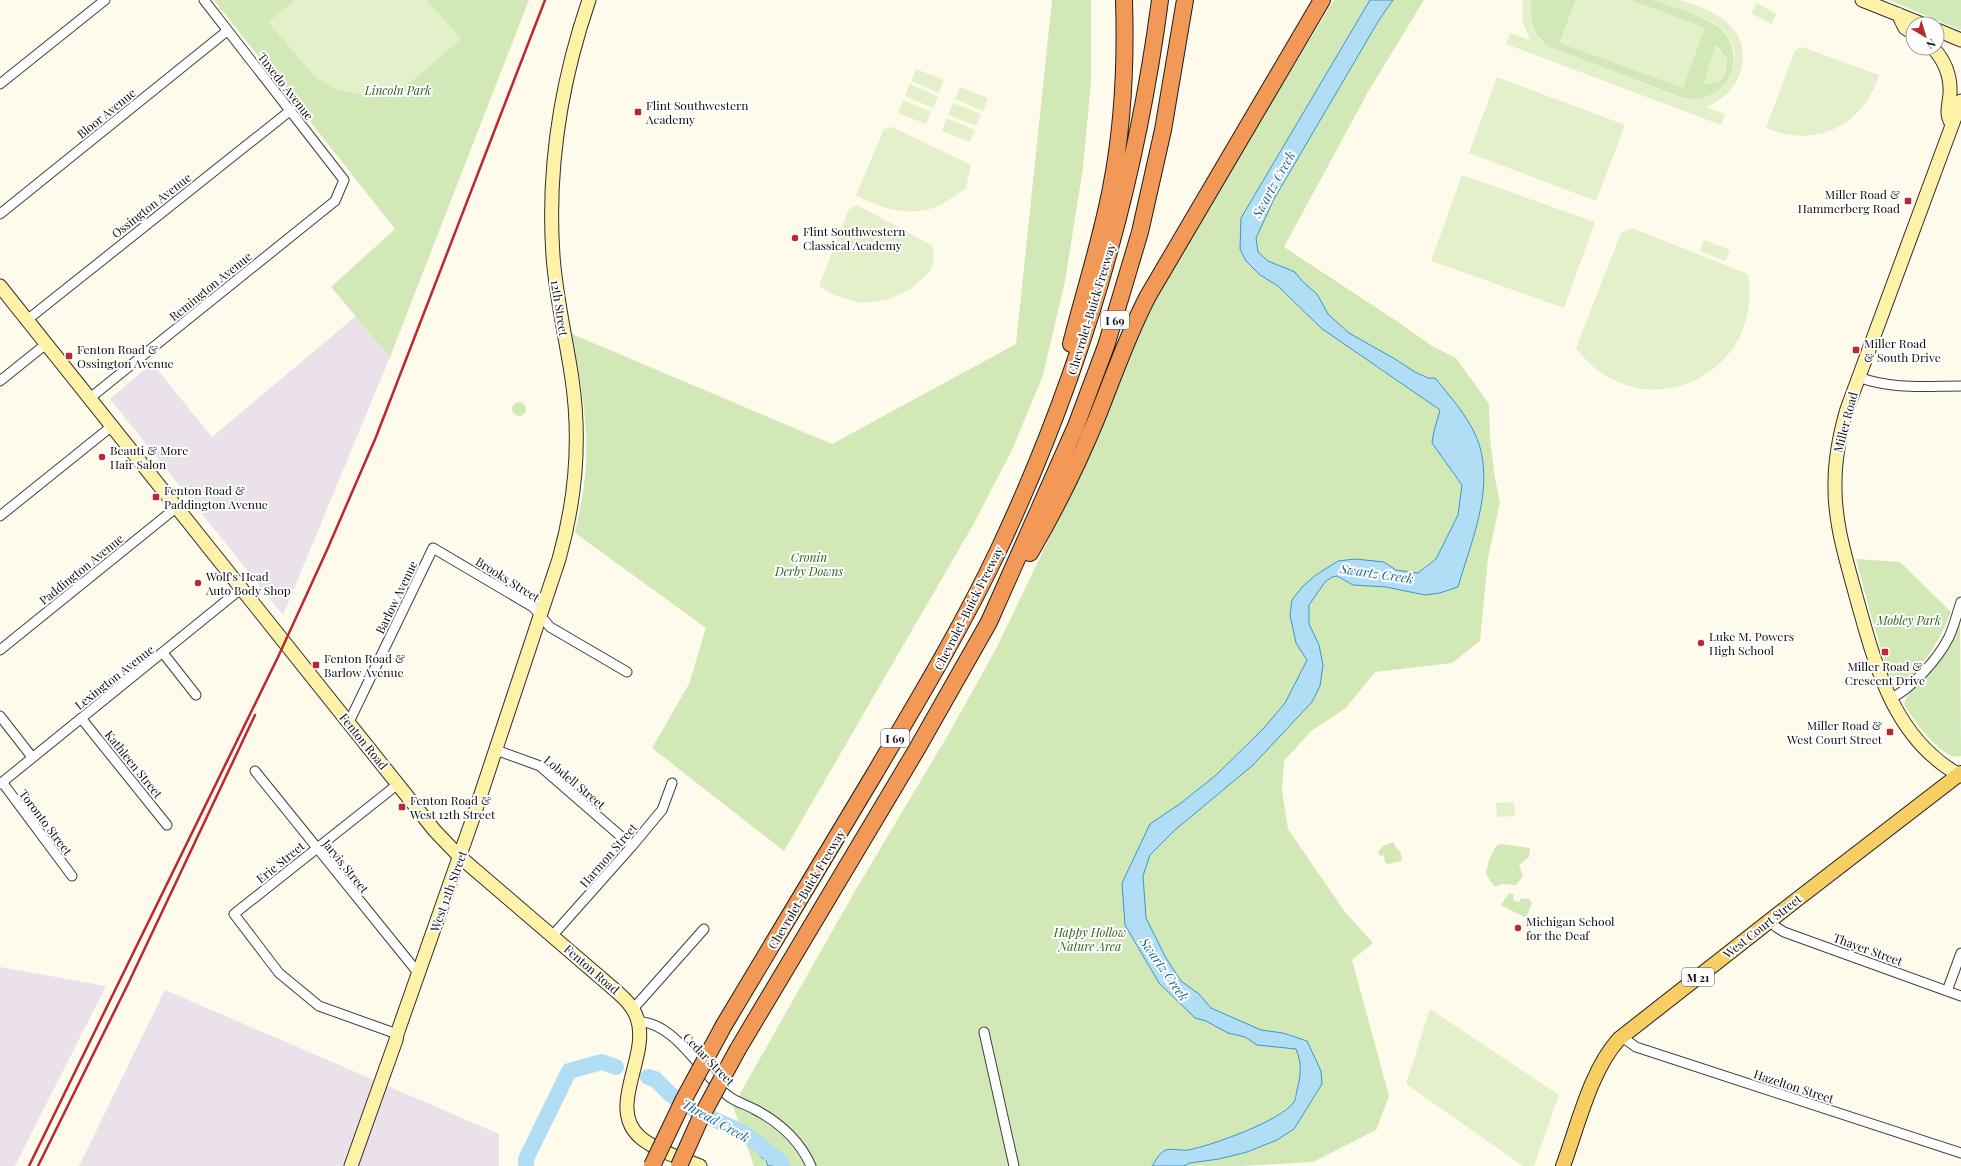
<svg xmlns="http://www.w3.org/2000/svg" width="1961" height="1166" viewBox="0 0 1961 1166" font-family="'Playfair Display',serif">
	<style>
		.industrial { fill: #eae1eb }
		.green { fill: #d2e8b7; fill-rule: evenodd }
		.pitch { fill: #e3f0c9 }
		.water { fill: #b2def5; stroke: #3a96cb }
		.lines { fill: none; stroke-linecap: round; stroke-linejoin: round }
		.river { stroke: #b2def5; stroke-width: 16 }
		.street-casing { stroke: #404040; stroke-width: 11 }
		.secondary-casing { stroke: #2f2f2f; stroke-width: 15 }
		.primary-casing { stroke: #1e1e1e; stroke-width: 16 }
		.highway-casing { stroke: #1e1e1e; stroke-width: 18 }
		.street { stroke: #fff; stroke-width: 9 }
		.secondary { stroke: #fef2a8; stroke-width: 13 }
		.primary { stroke: #f7ce64; stroke-width: 14 }
		.highway { stroke: #f29957; stroke-width: 16 }
		.rail { stroke: #bb2732; stroke-width: 2.5 }
		.highway-bridge-casing { stroke: #1e1e1e; stroke-width: 18; stroke-linecap: butt }
		.highway-bridge { stroke: #f29957; stroke-width: 16 }
		.poi-dot { fill: #bb2732; stroke: #fff; stroke-width: 1.5 }
		.labels { text-anchor: middle; dominant-baseline: central; stroke-width: 4; stroke-linejoin: round; paint-order: stroke }
		.shield { fill: #fff; stroke: #565656; stroke-width: 1 }
		.shield-label { font-size: 11px; font-weight: bold; fill: #0d0d0d }
		.street-label { font-size: 12px; fill: #0d0d0d; stroke: #fff }
		.park-label { font-size: 12px; font-style: italic; fill: #2f631e; stroke: #fff }
		.poi-label { font-size: 12px; fill: #0d0d0d; stroke: #fff; text-anchor: start }
		.water-label { font-size: 13px; font-style: italic; fill: #18679c; stroke: #fff }
	</style>
	<rect width="100%" height="100%" fill="#fffbec"/>
	<path class="industrial" d="M 356,316 L 390,357 L 283,615 L 110,399 L 152,363 L 212,437 Z
		M 0,967 L 106,986 L 15,1166 L 0,1166 Z
		M 165,990 L 499,1134 L 499,1166 L 79,1166 Z"/>
	<path class="green" d="M 214,0 L 529,0 L 390,357 L 331,287 L 395,229 Z
		M 1052,0 L 1091,0 L 1091,82 L 1083,168 L 1065,281 L 1043,375 L 1012,450 L 973,525 L 784,851 L 652,748 L 689,684 L 706,628 L 575,533 C 580,510 585,486 586,463 C 588,419 580,377 572,334 L 832,444 L 1016,344 Z
		M 1334,0 L 1424,0 L 1368,92 L 1284,247 L 1398,322 L 1432,346 L 1456,358 L 1489,404 L 1490,439 L 1495,479 L 1500,502 L 1488,558 L 1480,641 L 1452,663 L 1375,672 L 1346,708 L 1311,731 L 1284,761 L 1282,790 L 1288,829 L 1345,912 L 1373,943 L 1352,960 L 1389,1096 L 1376,1130 L 1313,1162 L 1241,1166 L 754,1166 L 733,1106 L 855,891 L 948,735 L 996,649 L 1084,466 L 1153,298 Z
		M 1532,0 L 1576,0 L 1560,42 L 1705,28 L 1630,0 C 1638,0 1648,0 1655,0 C 1669,3 1716,21 1724,32 C 1749,63 1722,108 1683,98 L 1549,47 C 1534,36 1527,19 1532,0 ZM 1716,46 L 1721,50 L 1724,76 L 1719,81 L 1708,84 Z
		M 1889,0 L 1961,0 L 1961,29 L 1960,30 Z
		M512 409a7 7 0 1 1 14 0a7 7 0 1 1-14 0Z
		M 1856,559 L 1900,562 L 1951,612 C 1944,631 1923,672 1903,681 C 1901,683 1896,683 1894,683 L 1891,681 L 1872,619 Z
		M 1960,622 L 1961,756 C 1945,763 1910,717 1904,704 L 1907,696 C 1929,672 1949,653 1960,622 Z
		M 1393,842 L 1397,849 L 1400,851 L 1402,859 L 1401,861 L 1389,864 L 1385,863 L 1384,855 L 1380,856 L 1378,852 L 1383,846 Z
		M 1501,844 L 1530,848 L 1529,857 L 1519,865 L 1523,876 L 1516,885 L 1502,884 L 1494,887 L 1486,873 L 1489,860 L 1496,846 Z
		M 1509,893 L 1514,895 L 1513,900 L 1519,902 L 1521,898 L 1529,899 L 1532,903 L 1526,918 L 1501,905 Z"/>
	<path class="pitch" d="M 295,0 L 427,0 L 461,39 L 410,83 L 390,92 L 367,96 L 335,89 L 315,77 L 268,22 Z
		M 1523,0 L 1532,0 C 1527,19 1533,36 1549,47 L 1679,97 C 1719,110 1754,60 1722,29 C 1709,17 1672,7 1654,0 C 1662,0 1671,0 1679,0 C 1693,3 1712,11 1724,20 C 1758,46 1743,93 1706,107 L 1725,114 L 1721,125 L 1506,44 L 1510,33 L 1530,40 L 1522,20 Z
		M 1576,0 L 1630,0 L 1705,28 L 1683,88 L 1560,43 Z
		M 1757,3 L 1777,14 L 1771,24 L 1751,13 Z
		M 1715,46 L 1726,56 C 1731,72 1720,86 1704,83 Z
		M 1802,47 L 1879,75 C 1864,126 1815,149 1766,128 L 1795,50 Z
		M 916,69 L 944,80 L 939,93 L 911,81 Z
		M 1497,77 L 1625,125 L 1596,201 L 1469,153 Z
		M 910,84 L 938,96 L 933,108 L 905,96 Z
		M 960,87 L 988,98 L 983,111 L 955,99 Z
		M 903,100 L 931,112 L 926,124 L 898,113 Z
		M 953,103 L 981,114 L 976,126 L 948,115 Z
		M 947,118 L 975,130 L 970,142 L 942,131 Z
		M 892,127 L 971,165 L 966,188 C 958,193 951,199 942,204 C 914,219 881,209 856,195 L 884,129 Z
		M 1462,175 L 1595,222 L 1564,308 L 1431,261 Z
		M 857,205 L 933,246 L 934,259 L 930,272 L 911,289 L 887,300 L 860,303 L 834,295 L 819,286 L 849,209 Z
		M 1632,228 L 1748,274 C 1765,377 1640,433 1576,348 L 1621,233 Z
		M 1704,240 L 1730,250 L 1725,261 L 1700,251 Z
		M 1514,802 L 1515,816 L 1497,817 L 1496,803 Z
		M 1430,1009 L 1559,1095 L 1534,1166 L 1523,1166 L 1406,1084 Z"/>
	<path class="water" d="M 1370,0 L 1393,0 L 1379,20 L 1274,199 L 1256,238 L 1258,252 L 1268,261 L 1295,272 L 1302,281 L 1317,294 L 1328,314 L 1349,333 L 1395,359 L 1415,372 L 1428,378 L 1435,378 C 1453,400 1477,426 1482,456 C 1490,500 1470,545 1458,587 L 1440,593 L 1425,595 L 1386,587 L 1353,585 L 1337,576 L 1332,577 L 1325,582 L 1309,605 L 1309,624 L 1319,645 L 1323,665 L 1320,686 L 1312,702 L 1253,765 L 1175,830 L 1150,855 L 1143,876 L 1146,918 L 1166,958 L 1181,981 L 1199,994 L 1211,1008 L 1261,1030 L 1283,1033 L 1307,1041 L 1321,1071 L 1322,1084 L 1294,1129 L 1277,1140 L 1247,1152 L 1219,1159 L 1190,1163 L 1184,1166 L 1152,1166 C 1156,1160 1159,1153 1166,1150 C 1173,1148 1181,1151 1188,1150 C 1210,1146 1281,1121 1294,1102 C 1296,1099 1296,1094 1297,1090 C 1301,1075 1302,1063 1296,1049 L 1257,1045 L 1245,1037 L 1228,1033 L 1206,1021 L 1195,1018 L 1159,983 L 1125,925 L 1122,883 L 1150,824 L 1181,803 L 1215,776 L 1263,729 L 1285,703 L 1307,660 L 1296,643 L 1290,615 L 1292,600 L 1303,586 L 1316,575 L 1338,561 L 1355,559 L 1384,562 L 1396,570 L 1418,573 L 1436,559 L 1458,515 L 1462,485 L 1432,443 L 1434,431 L 1440,410 L 1321,328 L 1278,286 L 1260,275 L 1246,261 L 1240,249 L 1241,218 Z
		M 740,1127 L 777,1150 L 790,1166 L 768,1166 L 765,1158 L 763,1159 L 750,1144 L 745,1142 Z"/>
	<g class="lines">
		<path class="river" d="M 648,1077 L 655,1079 L 670,1094 L 696,1111 L 744,1133 L 780,1161 L 782,1166
			M 526,1166 L 526,1159 L 569,1071 L 602,1062 L 616,1067"/>
		<g class="street-casing">
			<path id="street" d="M 0,84 L 105,0
				M 0,214 L 227,31
				M 27,320 L 291,110
				M 1858,377 C 1894,390 1925,386 1961,386
				M 0,381 L 46,344
				M 90,398 L 335,201 L 344,180 L 204,0
				M 0,516 L 112,426
				M 0,650 L 177,507
				M 163,653 L 196,695
				M 1890,699 C 1912,688 1938,659 1949,637 C 1954,626 1957,614 1961,602
				M 0,716 L 32,757
				M 81,718 L 167,825
				M 349,722 L 433,548 L 533,607 L 550,627 L 627,672
				M 496,750 L 540,766 L 632,846
				M 255,771 L 419,974
				M 2,782 L 72,876
				M 0,784 L 242,588
				M 1770,920 L 1776,927 L 1784,932 L 1961,996
				M 553,935 L 632,846 L 662,810 L 672,783
				M 1947,991 L 1961,953
				M 633,1009 L 704,929
				M 638,1022 C 673,1020 703,1075 727,1095 C 735,1102 745,1104 754,1109 C 779,1122 800,1141 811,1166
				M 984,1032 L 1014,1166
				M 397,1034 L 319,1006 L 279,973 L 234,914 L 398,784
				M 1622,1037 L 1636,1047 L 1961,1153"/>
		</g>
		<g class="secondary-casing">
			<path id="secondary" d="M 1862,0 L 1922,24
				M 1898,14 L 1905,28 L 1913,33
				M 1937,30 L 1961,40
				M 1933,48 C 1945,61 1951,77 1950,94 C 1949,106 1945,114 1952,124
				M 1961,101 L 1847,409 C 1840,433 1835,458 1835,483 C 1834,522 1846,559 1856,596 C 1875,664 1893,739 1961,776
				M 0,286 L 435,831 L 460,857 L 615,990 C 624,998 633,1006 637,1018 C 651,1056 605,1108 641,1138 C 657,1151 681,1158 700,1166
				M 351,1166 L 396,1040 L 397,1034 L 473,818 L 559,559 C 576,499 581,440 572,379 C 566,338 556,298 553,256 C 547,169 561,82 589,0"/>
		</g>
		<g class="primary-casing">
			<path id="primary" d="M 1563,1166 C 1578,1126 1590,1071 1619,1039 L 1795,901 L 1961,773"/>
		</g>
		<g class="highway-casing">
			<path id="highway" d="M 1071,344 C 1084,292 1101,241 1111,188 C 1123,127 1126,62 1124,0
				M 1030,553 C 1055,510 1077,466 1096,420 C 1113,378 1127,336 1148,296 L 1322,0
				M 724,1025 C 774,941 825,857 875,773 C 918,700 962,627 998,551 C 1080,377 1135,190 1160,0
				M 738,1049 L 917,749 L 989,622 L 1076,426 L 1106,346 L 1140,232 L 1163,130 L 1185,0"/>
		</g>
		<use href="#street" class="street"/>
		<use href="#secondary" class="secondary"/>
		<use href="#primary" class="primary"/>
		<use href="#highway" class="highway"/>
		<path class="rail" d="M 29,1166 L 278,657 L 327,550 L 376,437 L 545,0
			M 38,1166 L 128,984 L 255,715"/>
		<g class="highway-bridge-casing">
			<path id="highway-bridge" d="M 652,1166 L 684,1099 L 724,1025
				M 679,1166 L 700,1119 L 738,1049"/>
		</g>
		<use href="#highway-bridge" class="highway-bridge"/>
	</g>
	<g class="poi-dot">
		<rect x="634" y="108" width="8" height="8" rx="2"/>
		<rect x="1904" y="197" width="8" height="8" rx="2"/>
		<circle cx="795" cy="238" r="4"/>
		<rect x="1852" y="346" width="8" height="8" rx="2"/>
		<rect x="65" y="352" width="8" height="8" rx="2"/>
		<circle cx="102" cy="457" r="4"/>
		<rect x="152" y="493" width="8" height="8" rx="2"/>
		<circle cx="198" cy="583" r="4"/>
		<circle cx="1701" cy="643" r="4"/>
		<rect x="1881" y="648" width="8" height="8" rx="2"/>
		<rect x="312" y="661" width="8" height="8" rx="2"/>
		<rect x="1886" y="728" width="8" height="8" rx="2"/>
		<rect x="398" y="803" width="8" height="8" rx="2"/>
		<circle cx="1518" cy="928" r="4"/>
	</g>
	<g class="labels">
		<g class="shield">
			<rect x="1101" y="311" width="28" height="18" rx="3"/>
			<rect x="881" y="729" width="28" height="18" rx="3"/>
			<rect x="1682" y="968" width="32" height="18" rx="3"/>
		</g>
		<g class="shield-label">
			<text x="1115" y="320">I 69</text>
			<text x="895" y="738">I 69</text>
			<text x="1698" y="977">M 21</text>
		</g>
		<g class="street-label">
			<text transform="translate(286 86) rotate(52)">Tuxedo Avenue</text>
			<text transform="translate(106 113) rotate(-39)">Bloor Avenue</text>
			<text transform="translate(151 205) rotate(-38)">Ossington Avenue</text>
			<text transform="translate(210 286) rotate(-39)">Remington Avenue</text>
			<text transform="translate(560 308) rotate(81)">12th Street</text>
			<text transform="translate(1091 309) rotate(-73)">Chevrolet-Buick Freeway</text>
			<text transform="translate(1845 422) rotate(-75)">Miller Road</text>
			<text transform="translate(81 569) rotate(-39)">Paddington Avenue</text>
			<text transform="translate(508 579) rotate(32)">Brooks Street</text>
			<text transform="translate(396 597) rotate(-64)">Barlow Avenue</text>
			<text transform="translate(968 608) rotate(-63)">Chevrolet-Buick Freeway</text>
			<text transform="translate(114 677) rotate(-38)">Lexington Avenue</text>
			<text transform="translate(364 741) rotate(51)">Fenton Road</text>
			<text transform="translate(134 764) rotate(51)">Kathleen Street</text>
			<text transform="translate(575 782) rotate(40)">Lobdell Street</text>
			<text transform="translate(46 822) rotate(53)">Toronto Street</text>
			<text transform="translate(608 855) rotate(-49)">Harmon Street</text>
			<text transform="translate(280 862) rotate(-39)">Erie Street</text>
			<text transform="translate(346 866) rotate(51)">Jarvis Street</text>
			<text transform="translate(806 889) rotate(-59)">Chevrolet-Buick Freeway</text>
			<text transform="translate(448 891) rotate(-70)">West 12th Street</text>
			<text transform="translate(1762 926) rotate(-38)">West Court Street</text>
			<text transform="translate(1868 949) rotate(20)">Thayer Street</text>
			<text transform="translate(592 969) rotate(41)">Fenton Road</text>
			<text transform="translate(709 1059) rotate(46)">Cedar Street</text>
			<text transform="translate(1794 1086) rotate(18)">Hazelton Street</text>
		</g>
		<g class="park-label">
			<text x="398" y="90">Lincoln Park</text>
			<text x="809" y="557">Cronin<tspan x="809" dy="14">Derby Downs</tspan></text>
			<text x="1909" y="620">Mobley Park</text>
			<text x="1090" y="932">Happy Hollow<tspan x="1090" dy="14">Nature Area</tspan></text>
		</g>
		<g class="poi-label">
			<text x="646" y="105">Flint Southwestern<tspan x="646" dy="14">Academy</tspan></text>
			<text x="1900" y="194" text-anchor="end">Miller Road &amp;<tspan x="1900" dy="14">Hammerberg Road</tspan></text>
			<text x="803" y="231">Flint Southwestern<tspan x="803" dy="14">Classical Academy</tspan></text>
			<text x="1864" y="343">Miller Road<tspan x="1864" dy="14">&amp; South Drive</tspan></text>
			<text x="77" y="349">Fenton Road &amp;<tspan x="77" dy="14">Ossington Avenue</tspan></text>
			<text x="110" y="450">Beauti &amp; More<tspan x="110" dy="14">Hair Salon</tspan></text>
			<text x="164" y="490">Fenton Road &amp;<tspan x="164" dy="14">Paddington Avenue</tspan></text>
			<text x="206" y="576">Wolf's Head<tspan x="206" dy="14">Auto Body Shop</tspan></text>
			<text x="1709" y="636">Luke M. Powers<tspan x="1709" dy="14">High School</tspan></text>
			<text x="324" y="658">Fenton Road &amp;<tspan x="324" dy="14">Barlow Avenue</tspan></text>
			<text x="1885" y="666" text-anchor="middle">Miller Road &amp;<tspan x="1885" dy="14">Crescent Drive</tspan></text>
			<text x="1882" y="725" text-anchor="end">Miller Road &amp;<tspan x="1882" dy="14">West Court Street</tspan></text>
			<text x="410" y="800">Fenton Road &amp;<tspan x="410" dy="14">West 12th Street</tspan></text>
			<text x="1526" y="921">Michigan School<tspan x="1526" dy="14">for the Deaf</tspan></text>
		</g>
		<g class="water-label">
			<text transform="translate(1273 184) rotate(-61)">Swartz Creek</text>
			<text transform="translate(1377 573) rotate(8)">Swartz Creek</text>
			<text transform="translate(1165 969) rotate(55)">Swartz Creek</text>
			<text transform="translate(716 1120) rotate(29)">Thread Creek</text>
		</g>
	</g>
	<g transform="translate(1925 36) rotate(142)"><circle r="19" fill="#ffffff" stroke="#9e9e9e"/>
	<path d="M0-3L7 15L0 10L-7 15Z" fill="#bb2732"/>
	<text y="-6" font-size="11" font-weight="bold" text-anchor="middle" fill="#0d0d0d">N</text>
	</g>
</svg>
